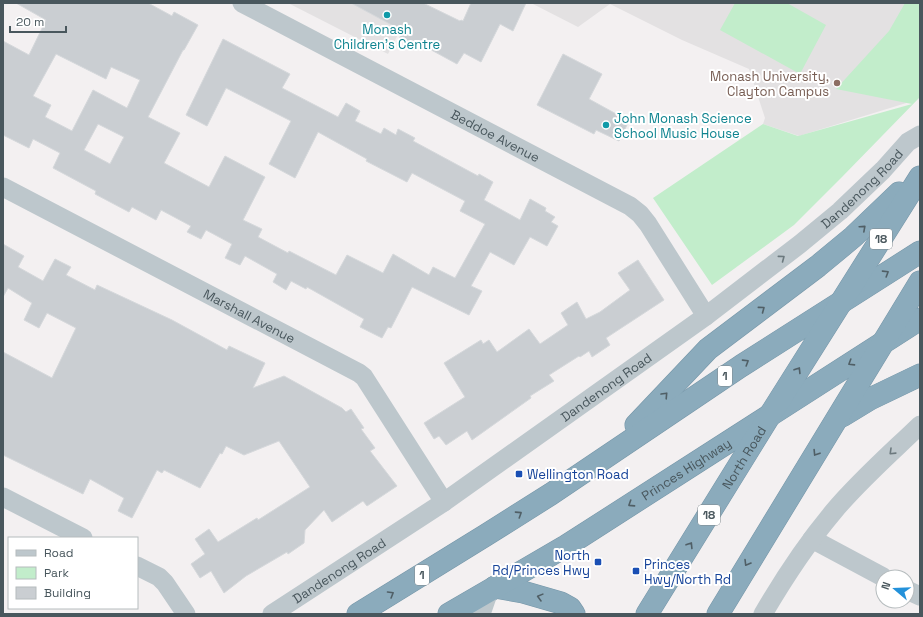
<svg xmlns="http://www.w3.org/2000/svg" width="923" height="617" viewBox="0 0 923 617" font-family="'Space Grotesk',sans-serif">
	<style>
		.education { fill: #e3e1e2 }
		.green { fill: #c2edcb }
		.building { fill: #caced2; stroke: #d5d8db; fill-rule: evenodd }
		.lines { fill: none; stroke-linecap: round; stroke-linejoin: round }
		.highway-casing { stroke: #7696a8; stroke-width: 23 }
		.street { stroke: #bdc7cc; stroke-width: 19 }
		.highway { stroke: #8babbc; stroke-width: 22 }
		.oneway { stroke: #505f66 }
		.oneway2 { stroke: #6c797e }
		.culture-dot { fill: #0f9aa8; stroke: #fff; stroke-width: 1.5 }
		.education-dot { fill: #8d6e63; stroke: #fff; stroke-width: 1.5 }
		.transit-dot { fill: #1a4fb4; stroke: #fff; stroke-width: 1.5 }
		.labels { text-anchor: middle; dominant-baseline: central; stroke-width: 4; stroke-linejoin: round; paint-order: stroke }
		.shield { fill: #fff; stroke: #80898e; stroke-width: 1 }
		.shield-label { font-size: 12px; font-weight: bold; fill: #49575d }
		.culture-label { font-size: 13px; fill: #0d838f; stroke: #fff }
		.education-label { font-size: 13px; fill: #785e54; stroke: #fff; text-anchor: end }
		.street-label { font-size: 13px; fill: #49575d; stroke: #fff }
		.transit-label { font-size: 13px; fill: #164399; stroke: #fff; text-anchor: start }
	</style>
	<rect width="100%" height="100%" fill="#f3f0f1"/>
	<path class="education" d="M 288,3 L 414,3 L 388,54 Z
		M 531,3 L 920,3 L 916,100 L 799,136 L 763,124 L 765,118 L 749,69 L 682,40 L 610,4 L 578,27 Z"/>
	<path class="green" d="M 735,3 L 787,3 L 826,25 L 800,74 L 720,30 Z
		M 905,3 L 920,3 L 920,97 L 842,177 L 794,225 L 712,285 L 653,198 L 763,124 L 798,136 L 912,104 L 836,89 L 889,31 Z"/>
	<path class="building" d="M 16,3 L 148,3 L 172,16 L 174,12 L 198,25 L 184,50 L 183,50 L 148,117 L 180,133 L 164,163 L 209,187 L 225,156 L 265,177 L 243,220 L 262,229 L 258,237 L 288,253 L 289,251 L 336,275 L 347,255 L 383,273 L 393,254 L 429,275 L 433,267 L 455,278 L 485,224 L 460,211 L 465,201 L 412,173 L 407,182 L 366,161 L 367,159 L 318,132 L 295,178 L 269,164 L 291,121 L 226,88 L 207,126 L 186,115 L 223,39 L 290,74 L 282,88 L 338,117 L 346,103 L 360,111 L 355,121 L 381,134 L 384,128 L 396,135 L 398,129 L 415,138 L 413,141 L 478,176 L 479,174 L 493,182 L 484,200 L 520,220 L 530,199 L 546,208 L 545,211 L 555,217 L 551,222 L 558,226 L 547,246 L 530,237 L 514,265 L 490,252 L 471,286 L 482,291 L 469,315 L 412,287 L 391,328 L 388,327 L 382,338 L 360,327 L 364,319 L 307,287 L 306,289 L 291,281 L 286,290 L 273,282 L 277,274 L 245,256 L 240,265 L 225,258 L 232,244 L 206,230 L 201,239 L 187,232 L 191,226 L 161,210 L 156,220 L 132,207 L 129,212 L 95,194 L 96,191 L 53,168 L 60,153 L 33,139 L 29,148 L 3,135 L 3,41 L 29,55 L 46,20 ZM 56,54 L 106,79 L 111,67 L 140,80 L 127,108 L 93,90 L 72,131 L 45,117 L 51,105 L 33,96 ZM 98,124 L 124,137 L 110,164 L 84,150 Z
		M 351,3 L 423,3 L 460,21 L 461,20 L 463,21 L 471,3 L 526,3 L 513,31 L 500,24 L 481,62 L 464,53 L 457,64 L 424,46 L 421,50 L 399,39 L 403,31 Z
		M 563,54 L 602,74 L 589,99 L 629,121 L 619,141 L 596,130 L 594,134 L 537,105 Z
		M 3,244 L 24,256 L 18,267 L 43,281 L 55,259 L 71,267 L 66,275 L 95,290 L 97,285 L 172,320 L 227,350 L 229,346 L 265,363 L 253,388 L 284,376 L 342,408 L 346,412 L 351,409 L 364,428 L 361,429 L 375,448 L 370,451 L 397,486 L 367,506 L 363,501 L 332,522 L 324,510 L 305,530 L 304,543 L 288,554 L 287,552 L 246,576 L 224,593 L 211,571 L 200,578 L 191,564 L 205,554 L 195,539 L 209,529 L 218,542 L 257,518 L 258,520 L 310,487 L 279,441 L 244,455 L 226,446 L 222,454 L 220,453 L 200,488 L 164,470 L 162,473 L 157,470 L 132,518 L 118,511 L 124,498 L 90,479 L 83,494 L 3,455 L 3,352 L 52,378 L 76,328 L 47,313 L 39,328 L 24,320 L 32,303 L 8,288 L 3,297 Z
		M 638,260 L 664,300 L 606,338 L 610,345 L 592,357 L 589,351 L 580,357 L 579,356 L 549,375 L 554,381 L 530,396 L 531,398 L 472,440 L 467,431 L 446,445 L 439,436 L 434,439 L 424,423 L 465,397 L 444,363 L 481,340 L 483,344 L 489,340 L 497,352 L 529,329 L 540,344 L 568,325 L 561,313 L 577,302 L 586,319 L 600,312 L 630,290 L 618,273 Z"/>
	<g class="lines">
		<g class="highway-casing">
			<g id="highway">
				<path d="M 842,416 L 870,399 L 920,375"/>
				<path d="M 636,425 L 708,349 L 818,266 L 853,237 L 899,193"/>
				<path d="M 495,587 L 523,592 L 561,603 L 570,608 L 574,614"/>
				<path d="M 358,614 L 486,535 L 551,494 L 741,366 L 920,252"/>
				<path id="s4" d="M 449,614 L 566,546 L 920,319"/>
				<path id="s5" d="M 647,614 L 770,415 L 920,177"/>
				<path d="M 718,614 L 920,282"/>
			</g>
		</g>
		<g class="street">
			<path id="s1" d="M 242,3 L 630,206 L 640,214 L 648,224 L 706,316"/>
			<path id="s2" d="M 3,187 L 359,373 L 364,377 L 444,502"/>
			<path d="M 3,497 L 83,538"/>
			<path d="M 812,539 L 883,577"/>
			<path d="M 137,566 L 159,577 L 165,583 L 186,614"/>
			<path d="M 907,590 L 920,596"/>
			<path id="s3" d="M 272,614 L 444,502 L 706,316 L 800,244 L 840,211 L 883,170 L 908,142 L 920,135"/>
			<path d="M 481,614 L 489,591"/>
			<path d="M 763,614 C 784,578 807,543 834,511 C 860,480 891,453 920,425"/>
		</g>
		<use href="#highway" class="highway"/>
	</g>
	<defs><path id="oneway-chevron" d="M-2-3.5L2.5 0L-2 3.5" fill="none" stroke-width="1.6" stroke-linecap="round" stroke-linejoin="round"/></defs>
	<g class="oneway">
		<use href="#oneway-chevron" transform="translate(863 228) rotate(-42)"/>
		<use href="#oneway-chevron" transform="translate(886 273) rotate(-32)"/>
		<use href="#oneway-chevron" transform="translate(762 309) rotate(-37)"/>
		<use href="#oneway-chevron" transform="translate(746 362) rotate(-32)"/>
		<use href="#oneway-chevron" transform="translate(851 363) rotate(148)"/>
		<use href="#oneway-chevron" transform="translate(798 370) rotate(-58)"/>
		<use href="#oneway-chevron" transform="translate(665 395) rotate(-47)"/>
		<use href="#oneway-chevron" transform="translate(816 453) rotate(122)"/>
		<use href="#oneway-chevron" transform="translate(631 504) rotate(147)"/>
		<use href="#oneway-chevron" transform="translate(519 514) rotate(-33)"/>
		<use href="#oneway-chevron" transform="translate(690 545) rotate(-58)"/>
		<use href="#oneway-chevron" transform="translate(747 563) rotate(121)"/>
		<use href="#oneway-chevron" transform="translate(391 594) rotate(-31)"/>
		<use href="#oneway-chevron" transform="translate(540 597) rotate(-165)"/>
	</g>
	<g class="oneway2">
		<use href="#oneway-chevron" transform="translate(782 258) rotate(-37)"/>
		<use href="#oneway-chevron" transform="translate(892 452) rotate(136)"/>
	</g>
	<g class="culture-dot">
		<circle cx="387" cy="15" r="4"/>
		<circle cx="606" cy="125" r="4"/>
	</g>
	<circle class="education-dot" cx="837" cy="83" r="4"/>
	<g class="transit-dot">
		<rect x="515" y="470" width="8" height="8" rx="2"/>
		<rect x="594" y="558" width="8" height="8" rx="2"/>
		<rect x="632" y="567" width="8" height="8" rx="2"/>
	</g>
	<g class="labels">
		<g class="shield">
			<rect x="870" y="229" width="22" height="20" rx="3"/>
			<rect x="718" y="366" width="14" height="20" rx="3"/>
			<rect x="698" y="505" width="22" height="20" rx="3"/>
			<rect x="415" y="565" width="14" height="20" rx="3"/>
		</g>
		<g class="shield-label">
			<text x="881" y="239">18</text>
			<text x="725" y="376">1</text>
			<text x="709" y="515">18</text>
			<text x="422" y="575">1</text>
		</g>
		<g class="culture-label">
			<text x="387" y="29">Monash<tspan x="387" dy="15">Children's Centre</tspan></text>
			<text x="614" y="118" text-anchor="start">John Monash Science<tspan x="614" dy="15">School Music House</tspan></text>
		</g>
		<g class="education-label">
			<text x="829" y="76">Monash University,<tspan x="829" dy="15">Clayton Campus</tspan></text>
		</g>
		<g class="street-label">
			<text stroke="none"><textPath href="#s1" startOffset="286">Beddoe Avenue</textPath></text>
			<text stroke="none"><textPath href="#s3" startOffset="728">Dandenong Road</textPath></text>
			<text stroke="none"><textPath href="#s2" startOffset="278">Marshall Avenue</textPath></text>
			<text stroke="none"><textPath href="#s3" startOffset="404">Dandenong Road</textPath></text>
			<text stroke="none"><textPath href="#s5" startOffset="184">North Road</textPath></text>
			<text stroke="none"><textPath href="#s4" startOffset="278">Princes Highway</textPath></text>
			<text stroke="none"><textPath href="#s3" startOffset="80">Dandenong Road</textPath></text>
		</g>
		<g class="transit-label">
			<text x="527" y="474">Wellington Road</text>
			<text x="590" y="555" text-anchor="end">North<tspan x="590" dy="15">Rd/Princes Hwy</tspan></text>
			<text x="644" y="564">Princes<tspan x="644" dy="15">Hwy/North Rd</tspan></text>
		</g>
	</g>
	<rect width="923" height="617" fill="none" stroke="#49575d" stroke-width="8"/>
	<rect x="8" y="537" width="130" height="72" fill="#ffffff" stroke="#b6bcbe"/>
	<rect x="16" y="550" width="20" height="6" fill="#bdc7cc" stroke="#b6bcbe"/>
	<text x="44" y="557" font-size="12" fill="#49575d">Road</text>
	<rect x="16" y="567" width="20" height="12" fill="#c2edcb" stroke="#b6bcbe"/>
	<text x="44" y="577" font-size="12" fill="#49575d">Park</text>
	<rect x="16" y="587" width="20" height="12" fill="#caced2" stroke="#b6bcbe"/>
	<text x="44" y="597" font-size="12" fill="#49575d">Building</text>
	<g transform="translate(895 589) rotate(289)"><circle r="19" fill="#ffffff" stroke="#b6bcbe"/>
	<path d="M0-3L7 15L0 10L-7 15Z" fill="#2391da"/>
	<text y="-6" font-size="11" font-weight="bold" text-anchor="middle" fill="#49575d">N</text>
	</g>
	<path d="M10 26v6h56v-6" fill="none" stroke="#49575d" stroke-width="2"/>
	<text x="16" y="26" font-size="12" fill="#49575d" stroke="#ffffff" stroke-width="3" paint-order="stroke">20 m</text>
</svg>
